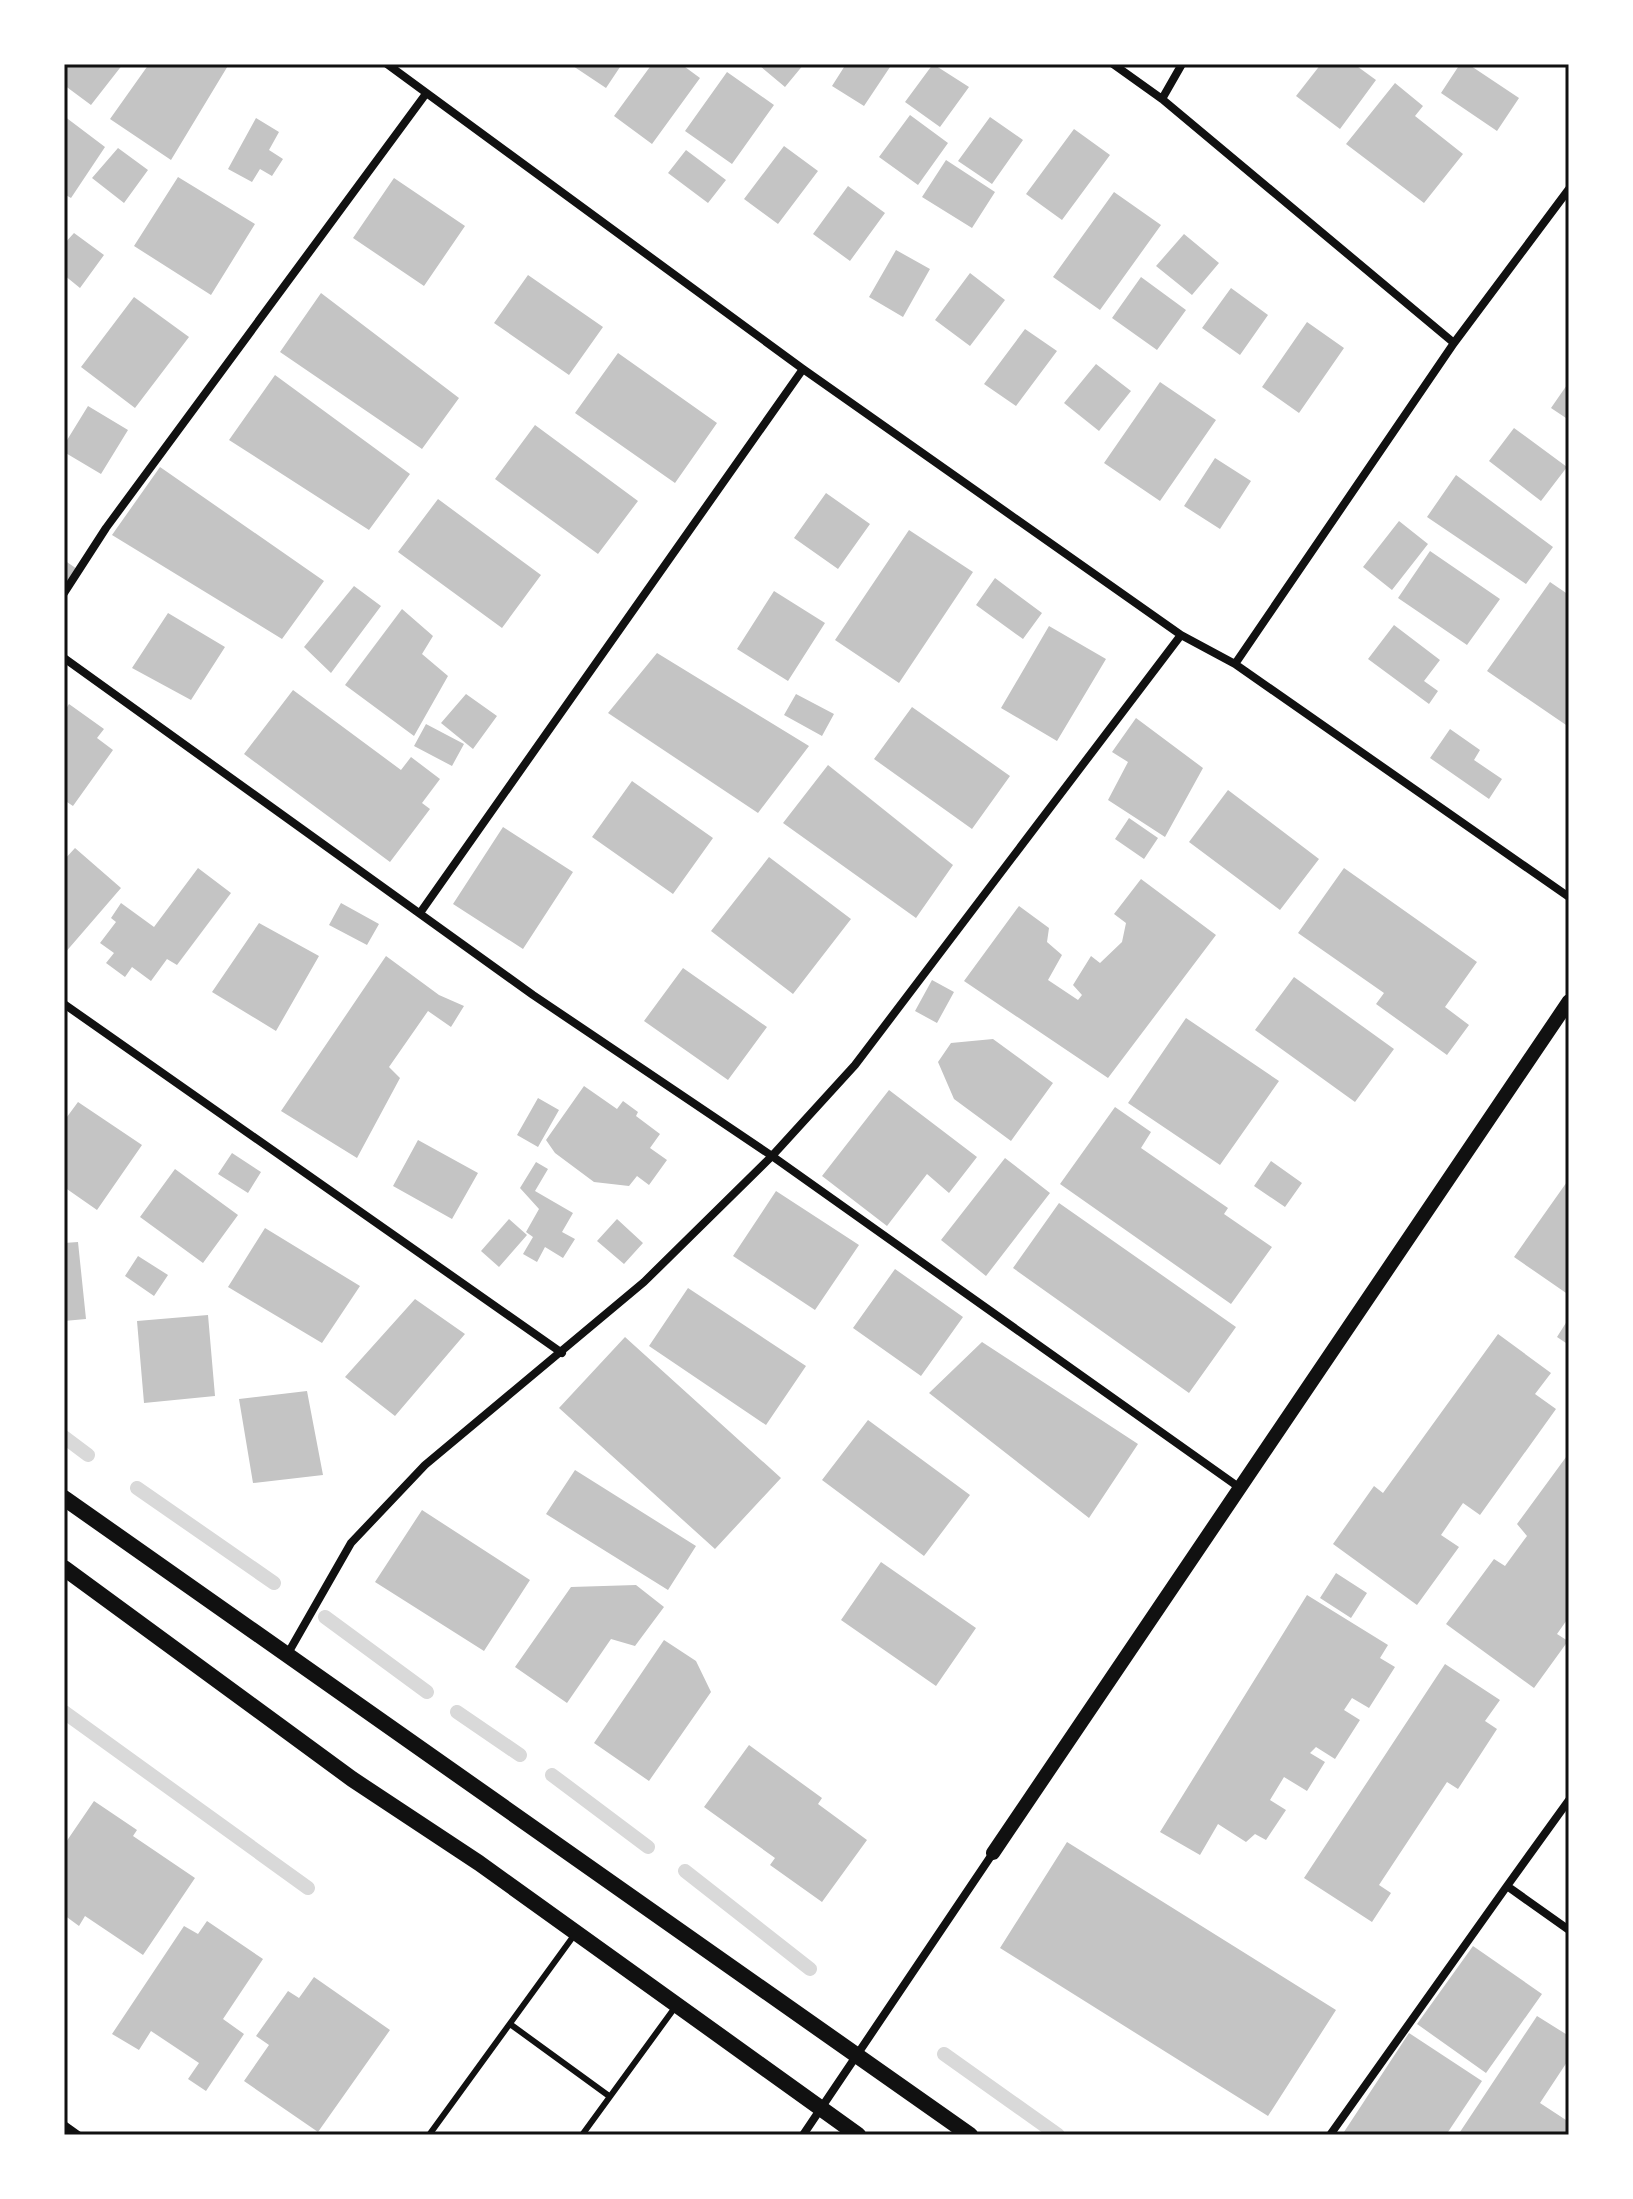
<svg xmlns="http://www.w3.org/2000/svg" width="1633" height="2199" viewBox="0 0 1633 2199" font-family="'Roboto Condensed',sans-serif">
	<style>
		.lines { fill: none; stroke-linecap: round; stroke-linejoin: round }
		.stream { stroke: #d9d9d9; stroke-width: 14 }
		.building { fill: #c4c4c4 }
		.service { stroke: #111; stroke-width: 6 }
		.minor { stroke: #111; stroke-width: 8 }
		.tertiary { stroke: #111; stroke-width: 14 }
		.secondary { stroke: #111; stroke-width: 16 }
		.neatline { fill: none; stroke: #111; stroke-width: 3 }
	</style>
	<rect width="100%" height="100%" fill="#fff"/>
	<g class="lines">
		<path class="stream" d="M 64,1437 L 88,1455
			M 137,1488 L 274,1583
			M 325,1617 L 427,1692
			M 64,1712 L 308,1888
			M 457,1712 L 520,1755
			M 552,1775 L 648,1847
			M 685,1871 L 810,1969
			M 944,2054 L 1058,2135"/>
	</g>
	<path class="building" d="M 64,64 L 123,64 L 91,105 L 64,85 Z
		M 149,64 L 229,64 L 171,160 L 110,119 Z
		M 570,64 L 622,64 L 606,88 Z
		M 652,64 L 681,64 L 700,78 L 652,144 L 614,116 Z
		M 762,64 L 804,64 L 785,87 L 760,66 Z
		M 846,64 L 892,64 L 864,106 L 832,86 Z
		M 933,64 L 969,87 L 940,127 L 905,102 Z
		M 1321,64 L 1354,64 L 1376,80 L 1340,129 L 1296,96 Z
		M 1460,64 L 1468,64 L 1519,98 L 1497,131 L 1441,93 Z
		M 727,72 L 774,105 L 732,164 L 685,131 Z
		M 1395,83 L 1423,106 L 1415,116 L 1463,154 L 1424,203 L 1346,144 Z
		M 910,115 L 948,143 L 918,185 L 879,157 Z
		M 64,116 L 105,147 L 71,198 L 64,194 Z
		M 990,117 L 1023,140 L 992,184 L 958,161 Z
		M 256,118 L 279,132 L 269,150 L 283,159 L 272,176 L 260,169 L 252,182 L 228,169 Z
		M 1074,129 L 1110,155 L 1062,220 L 1026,194 Z
		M 784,146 L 818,171 L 778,224 L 744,199 Z
		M 118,148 L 148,170 L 124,203 L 92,178 Z
		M 686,150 L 726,180 L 708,203 L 668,173 Z
		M 946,160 L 995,192 L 972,228 L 922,197 Z
		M 178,177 L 255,224 L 211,295 L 134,246 Z
		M 394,178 L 465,226 L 424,286 L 353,238 Z
		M 848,186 L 885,213 L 850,261 L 813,234 Z
		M 1114,192 L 1161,225 L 1100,310 L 1053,277 Z
		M 74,233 L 104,255 L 80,288 L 64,275 L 64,244 Z
		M 1184,234 L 1219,263 L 1192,295 L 1156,266 Z
		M 896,250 L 930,269 L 903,317 L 869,297 Z
		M 970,273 L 1005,300 L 970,346 L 935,320 Z
		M 528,275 L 603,327 L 569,375 L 494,323 Z
		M 1141,277 L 1186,310 L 1157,350 L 1112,318 Z
		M 1231,288 L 1268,315 L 1240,355 L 1202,328 Z
		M 321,293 L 459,398 L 422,449 L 280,352 Z
		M 134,297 L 189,337 L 135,408 L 81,367 Z
		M 1307,322 L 1344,348 L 1299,413 L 1262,387 Z
		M 1025,329 L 1057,351 L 1016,406 L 984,384 Z
		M 618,353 L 717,423 L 675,483 L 575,413 Z
		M 1096,364 L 1131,391 L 1099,431 L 1064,403 Z
		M 275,375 L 410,474 L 369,530 L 229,440 Z
		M 1160,382 L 1216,420 L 1160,501 L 1104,463 Z
		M 1569,382 L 1569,420 L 1551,408 Z
		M 88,406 L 128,430 L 101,474 L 64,452 L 64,445 Z
		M 535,425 L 638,501 L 598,554 L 495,479 Z
		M 1514,428 L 1567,467 L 1541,501 L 1489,461 Z
		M 1215,458 L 1251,481 L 1220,529 L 1184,506 Z
		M 160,467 L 324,581 L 282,639 L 112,535 Z
		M 1456,475 L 1553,547 L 1526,584 L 1427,517 Z
		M 826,493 L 870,524 L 838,569 L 794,538 Z
		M 438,499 L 541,575 L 502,628 L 398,552 Z
		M 1399,521 L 1428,544 L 1392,590 L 1363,567 Z
		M 909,530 L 973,572 L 899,683 L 835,640 Z
		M 1430,551 L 1500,599 L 1467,645 L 1398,598 Z
		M 64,560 L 77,569 L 64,587 Z
		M 995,578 L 1042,613 L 1023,639 L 976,605 Z
		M 1550,582 L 1569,595 L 1569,727 L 1487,671 Z
		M 354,586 L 381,606 L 331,673 L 304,647 Z
		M 774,591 L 825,623 L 788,681 L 737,649 Z
		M 402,609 L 433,636 L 422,654 L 448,676 L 414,736 L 345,685 Z
		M 168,613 L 225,647 L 191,700 L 132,668 Z
		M 1394,625 L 1440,660 L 1424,681 L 1438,691 L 1429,704 L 1368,659 Z
		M 1049,626 L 1106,659 L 1057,741 L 1001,708 Z
		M 657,653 L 809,746 L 758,813 L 608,713 Z
		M 293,690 L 401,770 L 411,757 L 440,779 L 422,803 L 430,809 L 390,862 L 244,754 Z
		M 466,694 L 497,716 L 473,749 L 441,723 Z
		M 796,694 L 834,714 L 822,736 L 784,715 Z
		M 69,704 L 104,729 L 97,738 L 113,750 L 73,806 L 64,800 L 64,712 Z
		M 912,707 L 1010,776 L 972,829 L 874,759 Z
		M 1136,718 L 1203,768 L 1165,837 L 1108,800 L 1128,762 L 1112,752 Z
		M 426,724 L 464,744 L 452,766 L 414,746 Z
		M 1450,729 L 1480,750 L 1474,760 L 1502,779 L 1489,799 L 1430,758 Z
		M 828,765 L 953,865 L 916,918 L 783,823 Z
		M 632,781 L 713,838 L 673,894 L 592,837 Z
		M 1228,790 L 1319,859 L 1280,910 L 1189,842 Z
		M 1129,818 L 1158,838 L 1144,859 L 1115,839 Z
		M 503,827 L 573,872 L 523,949 L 453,904 Z
		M 75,848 L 121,888 L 64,954 L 64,860 Z
		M 769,857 L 851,919 L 793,994 L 711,931 Z
		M 198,868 L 231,893 L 177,965 L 167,959 L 151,981 L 132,967 L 125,977 L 106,963 L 114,953 L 100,943 L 116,922 L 111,918 L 121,903 L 154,927 Z
		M 1344,868 L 1477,962 L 1445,1007 L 1469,1025 L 1447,1055 L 1376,1004 L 1384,993 L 1298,933 Z
		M 1141,879 L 1216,935 L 1108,1078 L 964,981 L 1019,906 L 1049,928 L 1047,942 L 1062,955 L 1048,980 L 1078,1000 L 1082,995 L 1073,985 L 1091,956 L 1100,963 L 1122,942 L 1126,923 L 1114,914 Z
		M 341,903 L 379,924 L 367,945 L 329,925 Z
		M 259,923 L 319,956 L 276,1031 L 212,992 Z
		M 386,956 L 439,995 L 464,1006 L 451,1027 L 428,1011 L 389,1067 L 400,1078 L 357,1158 L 281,1111 Z
		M 683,968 L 767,1027 L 728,1080 L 644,1021 Z
		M 1294,977 L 1394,1049 L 1355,1102 L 1255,1030 Z
		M 932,980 L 954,992 L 937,1023 L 915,1011 Z
		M 1186,1018 L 1279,1081 L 1220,1165 L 1128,1103 Z
		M 993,1039 L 1053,1083 L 1011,1141 L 954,1099 L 938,1062 L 951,1043 Z
		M 584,1086 L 617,1109 L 623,1101 L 638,1112 L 636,1116 L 660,1134 L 650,1148 L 667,1160 L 649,1185 L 637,1176 L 629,1186 L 594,1182 L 555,1153 L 546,1140 Z
		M 889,1090 L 977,1157 L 949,1193 L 927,1174 L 887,1226 L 822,1176 Z
		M 538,1098 L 559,1110 L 538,1147 L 517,1135 Z
		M 78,1102 L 142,1145 L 97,1210 L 64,1187 L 64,1121 Z
		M 1115,1107 L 1151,1132 L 1141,1148 L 1228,1208 L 1224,1214 L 1272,1247 L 1231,1304 L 1060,1184 Z
		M 418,1140 L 478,1173 L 452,1219 L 393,1186 Z
		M 232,1153 L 261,1172 L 248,1193 L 218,1174 Z
		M 1005,1158 L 1050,1193 L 986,1276 L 941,1240 Z
		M 1271,1161 L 1302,1183 L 1285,1207 L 1254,1186 Z
		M 536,1162 L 548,1169 L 535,1191 L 573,1213 L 562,1232 L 575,1239 L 563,1258 L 545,1247 L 537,1262 L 523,1254 L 533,1237 L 526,1232 L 539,1209 L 520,1188 Z
		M 175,1169 L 238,1215 L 203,1263 L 140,1217 Z
		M 1569,1179 L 1569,1295 L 1514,1257 Z
		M 776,1191 L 859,1245 L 815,1310 L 733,1256 Z
		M 1059,1203 L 1236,1327 L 1189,1393 L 1013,1268 Z
		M 509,1219 L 527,1235 L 499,1267 L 481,1251 Z
		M 617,1219 L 643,1243 L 624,1264 L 597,1241 Z
		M 265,1228 L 360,1286 L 322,1343 L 228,1287 Z
		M 78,1242 L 86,1319 L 64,1321 L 64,1243 Z
		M 138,1256 L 168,1275 L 154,1296 L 125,1276 Z
		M 895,1269 L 963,1317 L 921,1376 L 853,1328 Z
		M 688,1288 L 806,1366 L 766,1425 L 649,1346 Z
		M 415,1299 L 465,1334 L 395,1416 L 345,1377 Z
		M 208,1315 L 215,1396 L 144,1403 L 137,1321 Z
		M 1569,1318 L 1569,1345 L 1557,1337 Z
		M 1498,1334 L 1551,1373 L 1535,1394 L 1556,1409 L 1480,1515 L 1463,1503 L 1441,1535 L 1459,1547 L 1417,1605 L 1333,1544 L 1374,1486 L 1383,1493 Z
		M 625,1337 L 781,1478 L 715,1549 L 559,1408 Z
		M 982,1342 L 1138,1444 L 1089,1518 L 929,1393 Z
		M 307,1391 L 323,1475 L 253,1483 L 239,1399 Z
		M 868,1420 L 970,1495 L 924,1556 L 822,1480 Z
		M 1569,1453 L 1569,1617 L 1557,1634 L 1568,1641 L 1534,1688 L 1446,1624 L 1494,1559 L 1505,1566 L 1527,1536 L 1517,1524 Z
		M 575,1470 L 696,1546 L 668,1590 L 546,1514 Z
		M 422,1510 L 530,1580 L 484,1651 L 375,1582 Z
		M 881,1562 L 976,1628 L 936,1686 L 841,1620 Z
		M 1336,1573 L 1367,1593 L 1351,1618 L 1320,1598 Z
		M 636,1585 L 664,1607 L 635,1646 L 611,1639 L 567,1703 L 515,1667 L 571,1587 Z
		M 1307,1595 L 1388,1645 L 1380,1658 L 1395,1667 L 1369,1708 L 1352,1698 L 1344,1710 L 1360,1720 L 1335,1759 L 1316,1747 L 1310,1753 L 1325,1762 L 1307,1791 L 1284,1777 L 1270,1800 L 1286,1810 L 1266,1840 L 1255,1834 L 1246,1842 L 1218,1824 L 1200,1855 L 1160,1832 Z
		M 664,1640 L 696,1661 L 711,1692 L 649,1781 L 594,1743 Z
		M 1445,1664 L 1500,1700 L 1485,1721 L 1497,1729 L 1458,1789 L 1447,1782 L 1379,1885 L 1391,1893 L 1372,1922 L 1304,1878 Z
		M 749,1745 L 822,1798 L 818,1804 L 867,1840 L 822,1902 L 770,1865 L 775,1858 L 704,1807 Z
		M 94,1801 L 137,1830 L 133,1836 L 195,1878 L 143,1955 L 85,1916 L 79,1926 L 64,1915 L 64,1845 Z
		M 1067,1842 L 1336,2010 L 1268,2116 L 1000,1948 Z
		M 207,1921 L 263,1959 L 223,2019 L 244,2034 L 206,2091 L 188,2079 L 199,2063 L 151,2031 L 139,2050 L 112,2034 L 184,1926 L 198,1934 Z
		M 1473,1946 L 1542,1994 L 1486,2073 L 1417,2024 Z
		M 314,1977 L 390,2030 L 318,2132 L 244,2081 L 269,2045 L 256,2036 L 288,1991 L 299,1998 Z
		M 1537,2016 L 1569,2036 L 1569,2059 L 1540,2103 L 1569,2122 L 1569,2134 L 1458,2135 Z
		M 1409,2033 L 1482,2081 L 1446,2135 L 1342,2135 Z"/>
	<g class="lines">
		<path class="service" d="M 510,2024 L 609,2096
			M 429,2135 L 575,1934
			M 582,2135 L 676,2006"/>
		<path class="minor" d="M 387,64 L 803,369 L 1181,635 L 1235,664 L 1569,897
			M 1113,64 L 1162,99 L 1454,343
			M 1162,99 L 1182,64
			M 64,593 L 106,528 L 425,95
			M 64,658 L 533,995 L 772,1156 L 1240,1488
			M 1235,664 L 1454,343 L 1569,189
			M 420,913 L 803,369
			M 64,1004 L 562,1353
			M 287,1655 L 351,1543 L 425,1465 L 644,1282 L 772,1156 L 855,1065 L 1181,635
			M 1569,1800 L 1507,1886 L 1569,1930
			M 64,2125 L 78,2135
			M 803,2135 L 993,1853
			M 1330,2135 L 1507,1886"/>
		<path class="tertiary" d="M 993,1853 L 1569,1001"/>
		<path class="secondary" d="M 64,1498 L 970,2135
			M 64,1568 L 352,1779 L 479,1863 L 858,2135"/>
	</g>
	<rect width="1633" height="2199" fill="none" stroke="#ffffff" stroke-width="132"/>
	<rect x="66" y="66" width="1501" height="2067" class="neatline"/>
</svg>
